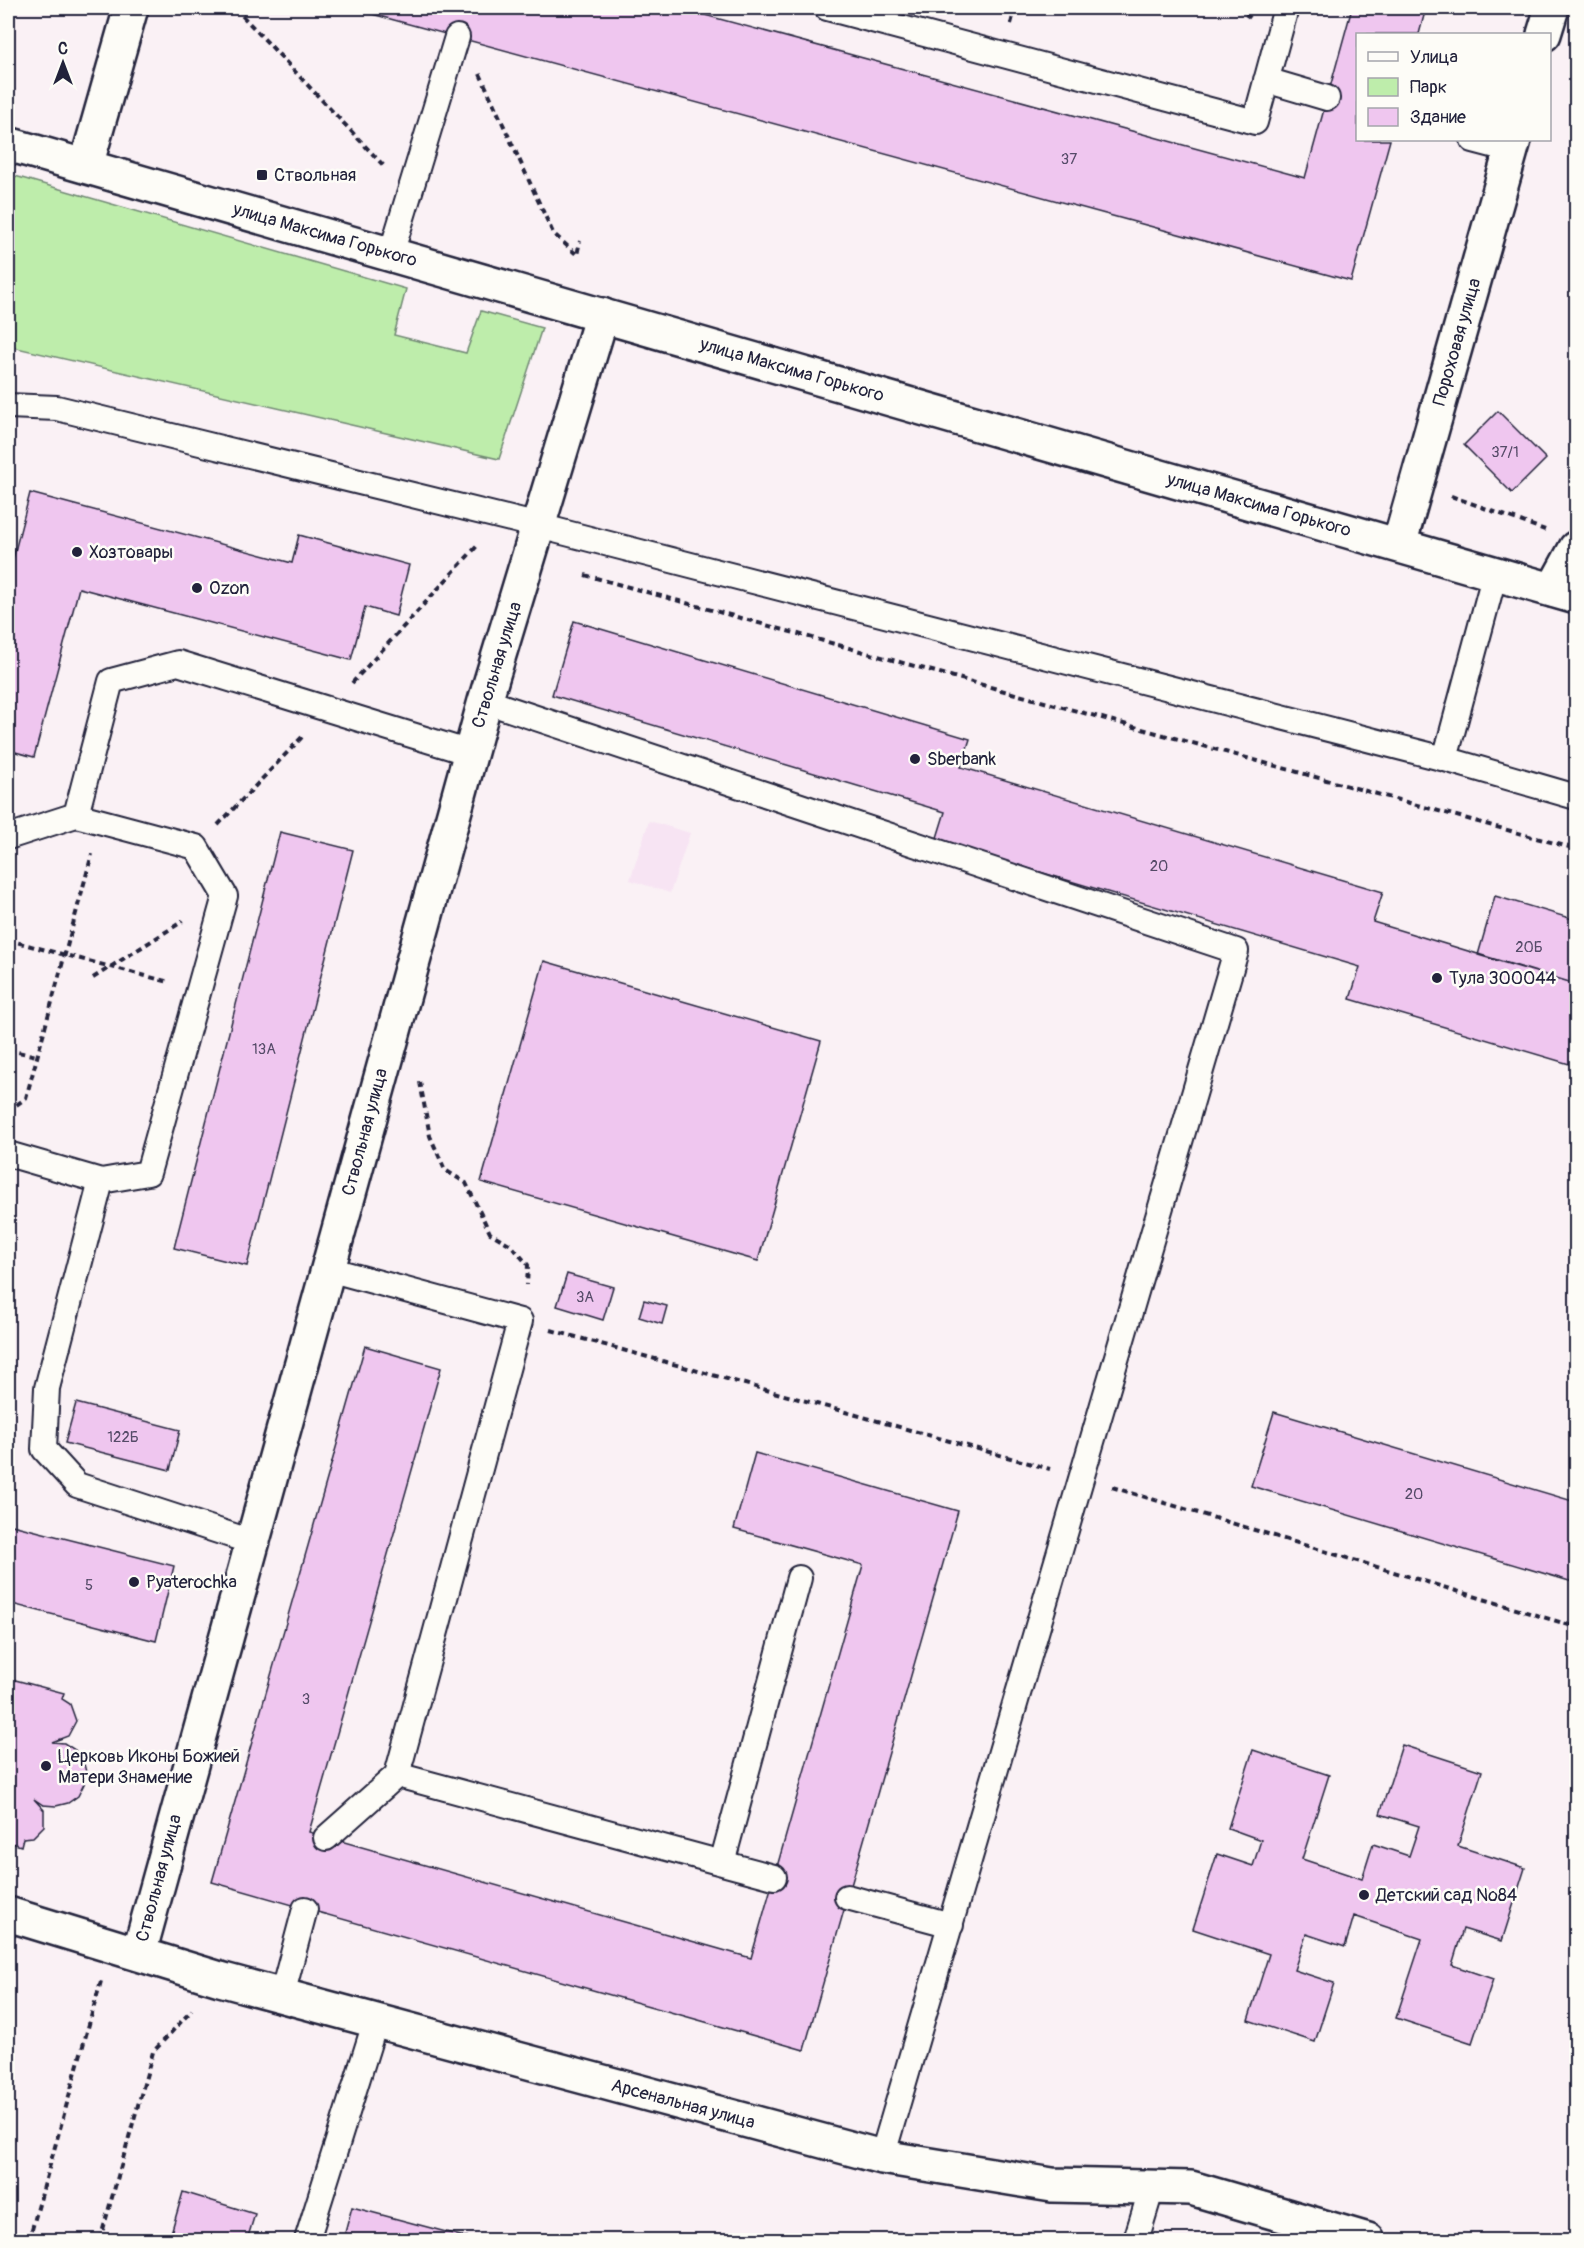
<svg xmlns="http://www.w3.org/2000/svg" width="1584" height="2248" viewBox="0 0 1584 2248" font-family="Pangolin,sans-serif">
	<style>
		.built { fill: #f7e4f3 }
		.green { fill: #beedab; stroke: #708873; stroke-width: 1.5 }
		.building { fill: #efc6ef; stroke: #22223b; stroke-width: 1.5 }
		.lines { fill: none; stroke-linecap: round; stroke-linejoin: round }
		.service-casing { stroke: #22223b; stroke-width: 28 }
		.minor-casing { stroke: #22223b; stroke-width: 38 }
		.secondary-casing { stroke: #22223b; stroke-width: 38 }
		.path { stroke: #22223b; stroke-width: 4; stroke-dasharray: 6 4.5; stroke-linecap: butt }
		.service { stroke: #fdfcf7; stroke-width: 24 }
		.minor { stroke: #fdfcf7; stroke-width: 33 }
		.secondary { stroke: #fdfcf7; stroke-width: 33 }
		.poi-dot { fill: #22223b; stroke: #fdfcf7; stroke-width: 2 }
		.labels { text-anchor: middle; dominant-baseline: central; stroke-width: 5; stroke-linejoin: round; paint-order: stroke }
		.number-label { font-size: 15px; fill: #554b68 }
		.poi-label { font-size: 18px; fill: #22223b; stroke: #fdfcf7; text-anchor: start }
		.street-label { font-size: 18px; fill: #22223b; stroke: #fdfcf7 }
	</style>
	<rect width="100%" height="100%" fill="#faf1f5"/>
	<filter id="ink" filterUnits="userSpaceOnUse"><feTurbulence type="fractalNoise" baseFrequency=".0167" numOctaves="2"/><feDisplacementMap in="SourceGraphic" scale="12" xChannelSelector="R" yChannelSelector="G"/><feConvolveMatrix kernelMatrix="1 2 1 2 8 2 1 2 1" color-interpolation-filters="sRGB"/></filter>
	<g filter="url(#ink)">
		<path class="built" d="M 649,821 L 690,833 L 670,893 L 630,880 Z"/>
		<path class="green" d="M 8,174 L 406,289 L 394,335 L 466,353 L 481,311 L 542,328 L 499,459 L 8,346 Z"/>
		<path class="building" d="M 350,8 L 679,8 L 1305,178 L 1352,8 L 1426,8 L 1419,34 L 1358,34 L 1358,140 L 1390,140 L 1351,281 Z
			M 1498,411 L 1546,459 L 1512,493 L 1464,445 Z
			M 30,493 L 292,563 L 299,535 L 409,565 L 396,616 L 365,607 L 351,660 L 79,588 L 34,757 L 8,750 L 8,578 Z
			M 574,621 L 970,739 L 961,767 L 1383,892 L 1373,922 L 1576,984 L 1576,1066 L 1350,999 L 1360,967 L 936,841 L 945,812 L 552,695 Z
			M 280,832 L 353,850 L 247,1266 L 174,1248 Z
			M 1495,896 L 1576,920 L 1576,984 L 1478,955 Z
			M 544,961 L 821,1041 L 758,1261 L 481,1182 Z
			M 567,1274 L 613,1287 L 603,1320 L 557,1306 Z
			M 644,1300 L 667,1306 L 662,1324 L 639,1317 Z
			M 365,1346 L 441,1368 L 309,1832 L 751,1958 L 863,1565 L 734,1529 L 755,1453 L 958,1511 L 804,2050 L 212,1882 Z
			M 76,1403 L 180,1430 L 170,1470 L 65,1443 Z
			M 1274,1412 L 1576,1502 L 1576,1583 L 1251,1486 Z
			M 8,1524 L 174,1566 L 156,1641 L 8,1603 Z
			M 8,1678 L 64,1693 L 62,1699 L 70,1704 L 76,1721 L 68,1736 L 52,1742 L 64,1743 L 75,1750 L 83,1760 L 86,1772 L 84,1784 L 78,1796 L 68,1803 L 56,1806 L 43,1805 L 34,1799 L 44,1810 L 44,1826 L 33,1837 L 23,1838 L 21,1846 L 8,1842 Z
			M 1402,1745 L 1482,1771 L 1458,1846 L 1525,1868 L 1502,1941 L 1463,1929 L 1452,1965 L 1493,1979 L 1472,2043 L 1396,2018 L 1422,1939 L 1354,1916 L 1345,1947 L 1306,1934 L 1294,1970 L 1334,1983 L 1315,2042 L 1248,2020 L 1269,1954 L 1193,1929 L 1217,1854 L 1253,1866 L 1261,1840 L 1228,1828 L 1253,1750 L 1329,1775 L 1302,1859 L 1362,1879 L 1373,1844 L 1409,1856 L 1419,1826 L 1380,1814 Z
			M 183,2192 L 255,2214 L 247,2240 L 169,2240 Z
			M 352,2207 L 476,2240 L 343,2240 Z"/>
		<g class="lines">
			<g class="service-casing">
				<path id="service" d="M 827,8 L 1255,122 L 1286,8
					M 1266,80 L 1327,98
					M 1473,140 L 1511,150
					M 391,254 L 457,37
					M 8,406 L 57,408 L 539,526 L 1445,759 L 1576,797
					M 485,701 L 1236,951 L 882,2157
					M 1445,759 L 1495,573
					M 8,837 L 76,815
					M 8,1154 L 101,1181
					M 328,1269 L 520,1321 L 397,1775 L 722,1863 L 799,1578
					M 252,1542 L 77,1485 L 44,1449 L 47,1388 L 101,1181 L 148,1173 L 225,896 L 196,847 L 76,815 L 111,681 L 178,663 L 470,753
					M 326,1838 L 397,1775
					M 722,1863 L 774,1877
					M 847,1897 L 951,1925
					M 282,1995 L 305,1909
					M 307,2240 L 376,2020
					M 1136,2240 L 1152,2187"/>
			</g>
			<g class="minor-casing">
				<path id="minor" d="M 1544,34 L 1552,8
					M 86,166 L 131,8
					M 1399,545 L 1514,140
					M 1553,590 L 1576,548
					M 8,1914 L 220,1979 L 882,2157 L 1052,2185 L 1191,2188 L 1368,2240
					M 139,1953 L 485,701 L 602,315"/>
			</g>
			<g class="secondary-casing">
				<path id="secondary" d="M 8,144 L 1576,597"/>
			</g>
			<path class="path" d="M 235,8 L 384,166
				M 1237,8 L 1251,18
				M 1011,24 L 1015,8
				M 480,74 L 553,233 L 577,255 L 580,241
				M 1451,496 L 1545,530
				M 585,575 L 1576,849
				M 352,683 L 478,545
				M 218,825 L 304,735
				M 8,940 L 169,982
				M 93,978 L 183,921
				M 8,1050 L 37,1056
				M 420,1082 L 430,1136 L 445,1170 L 466,1183 L 490,1233 L 511,1245 L 528,1265 L 527,1285
				M 8,1111 L 26,1098 L 92,854
				M 551,1330 L 1050,1469
				M 1112,1487 L 1576,1627
				M 29,2240 L 101,1981
				M 100,2240 L 153,2052 L 192,2010"/>
			<use href="#service" class="service"/>
			<use href="#minor" class="minor"/>
			<use href="#secondary" class="secondary"/>
		</g>
	</g>
	<g class="poi-dot">
		<rect x="256" y="169" width="12" height="12" rx="3"/>
		<circle cx="77" cy="552" r="6"/>
		<circle cx="197" cy="588" r="6"/>
		<circle cx="915" cy="759" r="6"/>
		<circle cx="1437" cy="978" r="6"/>
		<circle cx="134" cy="1582" r="6"/>
		<circle cx="46" cy="1766" r="6"/>
		<circle cx="1364" cy="1895" r="6"/>
	</g>
	<g class="labels">
		<g class="number-label">
			<text x="1069" y="159">37</text>
			<text x="1505" y="452">37/1</text>
			<text x="1159" y="866">20</text>
			<text x="1529" y="947">20Б</text>
			<text x="264" y="1049">13А</text>
			<text x="585" y="1297">3А</text>
			<text x="123" y="1437">122Б</text>
			<text x="1414" y="1494">20</text>
			<text x="89" y="1585">5</text>
			<text x="306" y="1699">3</text>
		</g>
		<g class="poi-label">
			<text x="274" y="175">Ствольная</text>
			<text x="89" y="552">Хозтовары</text>
			<text x="209" y="588">Ozon</text>
			<text x="927" y="759">Sberbank</text>
			<text x="1449" y="978">Тула 300044</text>
			<text x="146" y="1582">Pyaterochka</text>
			<text x="58" y="1756">Церковь Иконы Божией<tspan x="58" dy="21">Матери Знамение</tspan></text>
			<text x="1376" y="1895">Детский сад №84</text>
		</g>
		<g class="street-label">
			<text transform="translate(325 235) rotate(16)">улица Максима Горького</text>
			<text transform="translate(1457 342) rotate(-74)">Пороховая улица</text>
			<text transform="translate(792 370) rotate(16)">улица Максима Горького</text>
			<text transform="translate(1259 505) rotate(16)">улица Максима Горького</text>
			<text transform="translate(497 665) rotate(-73)">Ствольная улица</text>
			<text transform="translate(365 1132) rotate(-75)">Ствольная улица</text>
			<text transform="translate(159 1878) rotate(-75)">Ствольная улица</text>
			<text transform="translate(683 2104) rotate(15)">Арсенальная улица</text>
		</g>
	</g>
	<rect width="1584" height="2248" fill="none" stroke="#fdfcf7" stroke-width="30"/>
	<rect x="15" y="15" width="1554" height="2218" fill="none" stroke="#22223b" stroke-width="2" filter="url(#ink)"/>
	<rect x="1356" y="33" width="195" height="108" fill="#fdfcf7" stroke="#a5a5ac" stroke-width="1.5"/>
	<rect x="1368" y="52" width="30" height="9" fill="#fdfcf7" stroke="#a5a5ac" stroke-width="1.5"/>
	<text x="1410" y="63" font-size="18" fill="#22223b">Улица</text>
	<rect x="1368" y="78" width="30" height="18" fill="#beedab" stroke="#a5a5ac" stroke-width="1.5"/>
	<text x="1410" y="93" font-size="18" fill="#22223b">Парк</text>
	<rect x="1368" y="108" width="30" height="18" fill="#efc6ef" stroke="#a5a5ac" stroke-width="1.5"/>
	<text x="1410" y="123" font-size="18" fill="#22223b">Здание</text>
	<g transform="translate(63 63)" stroke="#fdfcf7" stroke-width="4.5" paint-order="stroke">
	<path d="M0-4.5L10 22L0 15L-10 22Z" fill="#22223b"/>
	<text y="-9" font-size="16" font-weight="bold" text-anchor="middle" fill="#22223b">С</text>
	</g>
</svg>
